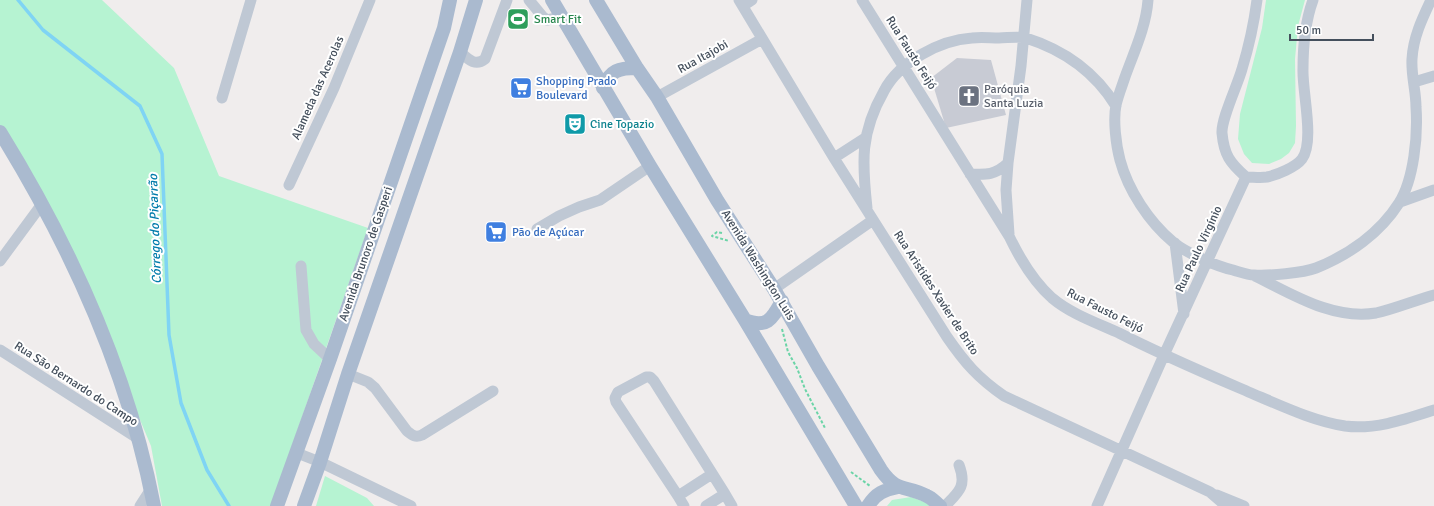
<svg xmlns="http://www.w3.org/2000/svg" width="1434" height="506" viewBox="0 0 1434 506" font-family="Signika,sans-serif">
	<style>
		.green { fill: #b6f3d2 }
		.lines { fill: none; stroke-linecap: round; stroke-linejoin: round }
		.stream { stroke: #7fd4f4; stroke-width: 3.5 }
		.building { fill: #c8cbd4 }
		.path { stroke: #6bd4a7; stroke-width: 2; stroke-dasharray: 3 2; stroke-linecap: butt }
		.minor { stroke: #bfc8d4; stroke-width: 11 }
		.major { stroke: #aabacf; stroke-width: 14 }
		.labels { text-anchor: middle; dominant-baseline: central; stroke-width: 4; stroke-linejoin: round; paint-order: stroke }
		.leisure-label { font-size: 12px; fill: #27864d; stroke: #fff; text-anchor: start }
		.street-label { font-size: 12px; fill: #444f5c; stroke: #fff }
		.shop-label { font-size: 12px; fill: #366cbe; stroke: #fff; text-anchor: start }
		.worship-label { font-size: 12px; fill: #5b616d; stroke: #fff; text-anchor: start }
		.culture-label { font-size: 12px; fill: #0d838f; stroke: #fff; text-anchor: start }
		.water-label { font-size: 13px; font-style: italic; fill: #017cab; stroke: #fff }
	</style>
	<rect width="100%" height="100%" fill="#f0eded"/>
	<path class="green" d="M 0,0 L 102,0 L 174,68 L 219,176 L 368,228 L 271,506 L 162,506 L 151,446 L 72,258 L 0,126 Z
		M 1266,0 L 1305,0 L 1298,26 L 1295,59 L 1296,126 L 1295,143 L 1289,153 L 1281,159 L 1269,164 L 1252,163 L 1244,154 L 1238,139 L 1240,114 L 1262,28 Z
		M 325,476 L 367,498 L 374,506 L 316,506 Z
		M 911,497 L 930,504 L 931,506 L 887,506 L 892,500 Z"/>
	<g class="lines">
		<path class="stream" d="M 18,0 L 43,30 L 140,106 L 162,154 L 169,335 L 181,403 L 207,470 L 229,506"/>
	</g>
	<path class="building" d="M 957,58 L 991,60 L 1006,115 L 946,128 L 931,78 Z"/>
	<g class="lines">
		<path class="path" d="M 722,233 L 717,232 L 712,236 L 729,241
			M 782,329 L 788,352 L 797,368 L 805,389 L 825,428
			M 851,472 L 870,486"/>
		<path class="minor" d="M 529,0 L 543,17 L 547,20 L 561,17
			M 739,0 L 834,158 L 947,337 C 965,363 978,378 1004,396 L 1210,492 L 1226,506
			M 862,0 L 1009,236 C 1020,259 1033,281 1052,298 C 1071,314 1097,323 1119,333 C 1162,355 1207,374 1251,393 C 1282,406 1313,421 1345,426 C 1375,430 1406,419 1434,410
			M 1148,0 C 1146,27 1134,52 1125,77 C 1122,86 1118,96 1116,105 C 1113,120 1116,145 1120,160 C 1128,190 1149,222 1173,242 C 1186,253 1216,266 1233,270 C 1240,272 1247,275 1254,275 C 1268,276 1303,273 1316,268 C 1349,255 1380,233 1399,203 C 1414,179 1418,135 1416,107 C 1416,91 1411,75 1412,59 C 1413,38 1422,19 1431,0
			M 743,6 L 752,0
			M 460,52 C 468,59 475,67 485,59 L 507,0
			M 1414,82 L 1434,76
			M 657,97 L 762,39
			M 222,98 L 251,0
			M 834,158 L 865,138
			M 970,174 C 987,175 995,175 1008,163
			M 1246,177 C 1253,177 1261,178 1267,177 C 1277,175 1296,167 1302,159 C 1315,141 1302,91 1303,69 C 1303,45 1305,22 1313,0
			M 1246,177 C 1230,163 1224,155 1222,133 C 1221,119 1238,84 1242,69 C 1249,46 1254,23 1257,0
			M 289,185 L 334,88 L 370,0
			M 1400,202 L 1434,190
			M 867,208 C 862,162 860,133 884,91 C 899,62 940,40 972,38 C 981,37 990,38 999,38 C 1007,38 1018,36 1026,38 C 1064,50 1095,72 1116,106
			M 537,229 L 559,216 L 579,207 L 600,200 L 650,166
			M 1009,234 L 1006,190 L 1008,163 L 1021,66 L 1027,0
			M 1175,243 L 1184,314
			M 0,261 L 42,204
			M 301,266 L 306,330 L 314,344 L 330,359
			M 1255,276 C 1292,294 1332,320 1376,313 C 1394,309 1416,300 1434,295
			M 774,289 L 873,220
			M 0,350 L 139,439
			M 348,374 L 368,382 L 375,388 L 407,431 C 412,435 415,438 422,435 L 493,391
			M 297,453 L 320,462 L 411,506
			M 725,494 L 732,506
			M 1217,495 L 1244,506
			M 678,496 L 616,402 L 615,398 L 618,392 L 646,377 L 650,377 L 654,381 L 725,494 L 706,506
			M 140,506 L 151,489
			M 684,506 L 678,496 L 712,474
			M 945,506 C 959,492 967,486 959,465
			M 1097,506 L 1164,355 L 1246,177"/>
		<path class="major" d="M 552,0 L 650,166 L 745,320 L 856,506
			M 596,0 L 637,68 L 657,97 L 717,200 L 774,289 L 818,366 L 881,470 C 897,493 905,485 927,496 C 932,498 936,503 940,506
			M 603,88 C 610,70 619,68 637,68
			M 0,132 C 71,247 128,372 154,506
			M 745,320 C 767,329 772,319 782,301
			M 277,506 L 330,359 L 444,28 L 450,0
			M 304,506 L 320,462 L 348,374 L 460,52 L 476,0
			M 868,506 C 876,493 884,490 898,487"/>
	</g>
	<defs>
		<g id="stadium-square" transform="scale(1.15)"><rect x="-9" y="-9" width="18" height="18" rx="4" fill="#2e9e5b" stroke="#fff"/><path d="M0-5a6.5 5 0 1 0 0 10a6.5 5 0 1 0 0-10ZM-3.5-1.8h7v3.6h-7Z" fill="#fff"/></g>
		<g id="supermarket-square" transform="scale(1.15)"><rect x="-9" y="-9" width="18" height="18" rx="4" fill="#3f7fe0" stroke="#fff"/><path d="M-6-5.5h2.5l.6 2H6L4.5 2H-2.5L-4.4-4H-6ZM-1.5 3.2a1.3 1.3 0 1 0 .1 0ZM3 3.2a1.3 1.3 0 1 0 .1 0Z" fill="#fff"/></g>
		<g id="church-square" transform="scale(1.15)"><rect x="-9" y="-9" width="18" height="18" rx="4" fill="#6b7280" stroke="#fff"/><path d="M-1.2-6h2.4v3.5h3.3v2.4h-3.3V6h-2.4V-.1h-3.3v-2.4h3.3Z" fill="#fff"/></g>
		<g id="theatre-square" transform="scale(1.15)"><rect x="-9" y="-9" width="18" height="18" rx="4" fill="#0f9aa8" stroke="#fff"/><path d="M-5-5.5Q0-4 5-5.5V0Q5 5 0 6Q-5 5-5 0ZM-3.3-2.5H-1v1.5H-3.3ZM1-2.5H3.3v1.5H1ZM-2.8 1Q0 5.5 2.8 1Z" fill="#fff"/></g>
	</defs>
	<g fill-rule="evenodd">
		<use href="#stadium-square" x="518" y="19"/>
		<use href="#supermarket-square" x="521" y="88"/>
		<use href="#church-square" x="969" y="96"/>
		<use href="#theatre-square" x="575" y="124"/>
		<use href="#supermarket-square" x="496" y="232"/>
	</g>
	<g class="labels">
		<g class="leisure-label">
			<text x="534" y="19">Smart Fit</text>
		</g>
		<g class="street-label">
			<text transform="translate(911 53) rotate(58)">Rua Fausto Feijó</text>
			<text transform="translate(703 57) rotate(-29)">Rua Itajobi</text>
			<text transform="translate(318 88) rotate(-66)">Alameda das Acerolas</text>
			<text transform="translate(1199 249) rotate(-65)">Rua Paulo Virgínio</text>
			<text transform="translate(366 254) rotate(-71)">Avenida Brunoro de Gasperi</text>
			<text transform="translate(758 265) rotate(58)">Avenida Washington Luis</text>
			<text transform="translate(936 293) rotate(57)">Rua Aristides Xavier de Brito</text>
			<text transform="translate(1105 311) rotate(27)">Rua Fausto Feijó</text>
			<text transform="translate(76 384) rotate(33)">Rua São Bernardo do Campo</text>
		</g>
		<g class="shop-label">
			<text x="536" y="81">Shopping Prado<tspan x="536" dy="14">Boulevard</tspan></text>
			<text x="512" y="232">Pão de Açúcar</text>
		</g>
		<g class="worship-label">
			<text x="984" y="89">Paróquia<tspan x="984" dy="14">Santa Luzia</tspan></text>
		</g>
		<g class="culture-label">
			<text x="590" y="124">Cine Topazio</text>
		</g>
		<g class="water-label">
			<text transform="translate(155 229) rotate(-92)">Córrego do Piçarrão</text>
		</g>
	</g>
	<path d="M1290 34v6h83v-6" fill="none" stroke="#444f5c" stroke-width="2"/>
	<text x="1296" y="34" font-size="12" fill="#444f5c" stroke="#ffffff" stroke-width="3" paint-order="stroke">50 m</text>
</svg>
